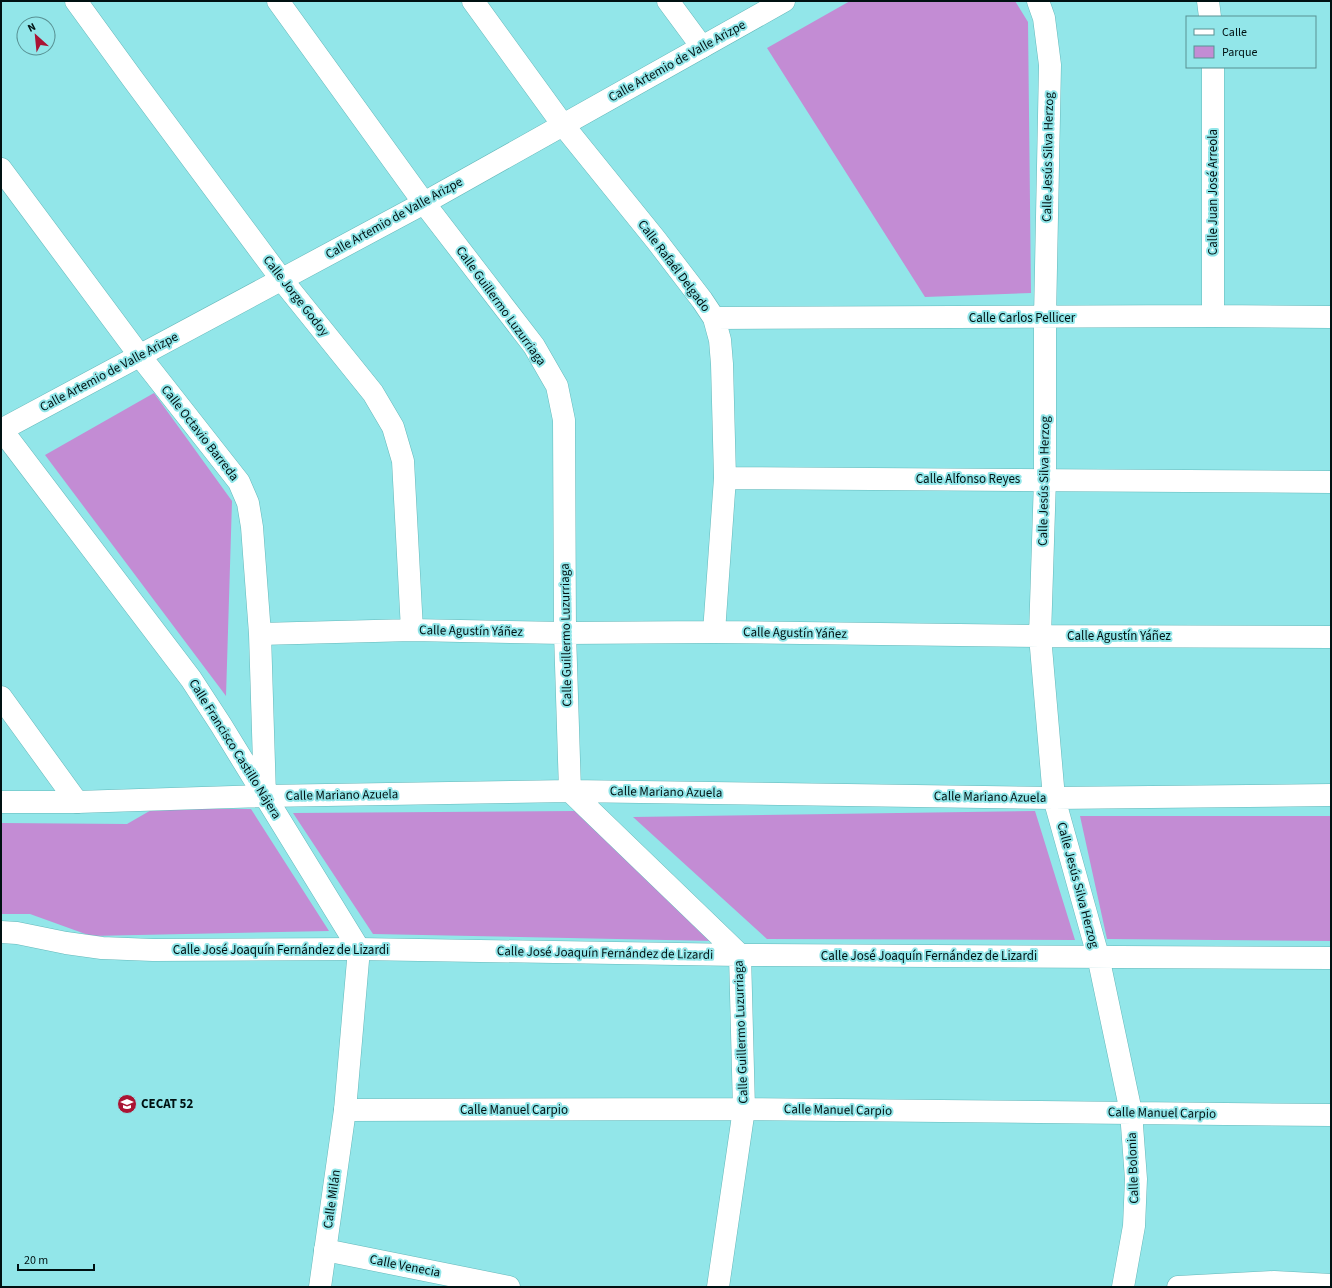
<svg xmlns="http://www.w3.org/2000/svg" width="1332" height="1288" viewBox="0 0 1332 1288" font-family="'Source Sans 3',sans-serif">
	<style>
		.park { fill: #c38cd4 }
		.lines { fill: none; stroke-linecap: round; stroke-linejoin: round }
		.minor-casing { stroke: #64b8ba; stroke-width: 23 }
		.tertiary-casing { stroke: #64b8ba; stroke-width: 23 }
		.minor { stroke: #fff; stroke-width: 22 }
		.tertiary { stroke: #fff; stroke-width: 22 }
		.labels { text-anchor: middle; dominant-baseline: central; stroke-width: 4; stroke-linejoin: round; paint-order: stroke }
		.street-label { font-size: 13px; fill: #001112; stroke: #92e6e9 }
		.poi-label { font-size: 13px; font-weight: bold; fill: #001112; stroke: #92e6e9; text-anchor: start }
	</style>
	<rect width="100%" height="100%" fill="#92e6e9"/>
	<path class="park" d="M 850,1 L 1015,1 L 1028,22 L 1031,293 L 925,297 L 767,48 Z
		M 154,393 L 232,501 L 226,696 L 45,455 Z
		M 153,809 L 251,809 L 329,931 L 91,936 L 30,914 L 1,914 L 1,823 L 127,824 Z
		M 576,811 L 714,941 L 373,934 L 293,813 Z
		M 1035,811 L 1075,940 L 767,939 L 633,817 Z
		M 1080,816 L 1331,816 L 1331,941 L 1107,939 Z"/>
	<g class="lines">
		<g class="minor-casing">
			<path id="minor" d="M 76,1 L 132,78 L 282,280 L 373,393 L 393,427 L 403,461 L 412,630
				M 278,1 L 424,203 L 534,346 L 557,386 L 564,420 L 565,633 L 570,791 L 740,955 L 744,1109 L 718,1287
				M 473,1 L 563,125 L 656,240 L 702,300 L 714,318 L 720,340 L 722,364 L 725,478 L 714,632
				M 668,1 L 702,47
				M 1038,1 L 1044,18 L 1050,65 L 1045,318 L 1045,479 L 1040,636 L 1054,798 L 1098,956 L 1131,1112 L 1136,1179 L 1134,1226 L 1123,1287
				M 1208,1 L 1210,17
				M 1213,67 L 1213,316
				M 1,169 L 140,356 L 239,482 L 248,503 L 252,527 L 260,634 L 265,796
				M 714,318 L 1213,316 L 1331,317
				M 1,429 L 191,679 L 221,725 L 264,795
				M 725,478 L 1331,482
				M 260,634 L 412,630 L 565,633 L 714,632 L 1040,636 L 1331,637
				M 265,796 L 570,791 L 1054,798 L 1331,795
				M 1,802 L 77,802
				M 1,932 L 17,933 L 66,943 L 102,948 L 153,950 L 359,949 L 740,955 L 1331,958
				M 345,1110 L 744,1109 L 1331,1115
				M 325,1250 L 509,1287
				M 1178,1287 L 1274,1282 L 1331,1285"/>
		</g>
		<g class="tertiary-casing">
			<path id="tertiary" d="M 1,430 L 424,203 L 784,1
				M 1,697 L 77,802 L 265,796 L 359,949 L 345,1110 L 320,1287"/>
		</g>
		<use href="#minor" class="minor"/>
		<use href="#tertiary" class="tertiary"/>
	</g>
	<defs>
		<g id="school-disc" transform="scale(1)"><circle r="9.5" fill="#aa1433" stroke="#92e6e9"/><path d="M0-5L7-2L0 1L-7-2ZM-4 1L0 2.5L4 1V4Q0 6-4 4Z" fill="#fff"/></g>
	</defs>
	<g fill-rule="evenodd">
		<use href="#school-disc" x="127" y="1104"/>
	</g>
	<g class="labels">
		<g class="street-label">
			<text transform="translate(677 61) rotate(-29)">Calle Artemio de Valle Arizpe</text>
			<text transform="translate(1048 157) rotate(-89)">Calle Jesús Silva Herzog</text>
			<text transform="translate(1213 192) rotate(-90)">Calle Juan José Arreola</text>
			<text transform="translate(394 218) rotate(-29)">Calle Artemio de Valle Arizpe</text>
			<text transform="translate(674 266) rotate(53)">Calle Rafaél Delgado</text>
			<text transform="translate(296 296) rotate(52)">Calle Jorge Godoy</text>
			<text transform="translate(501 306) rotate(54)">Calle Guillermo Luzurriaga</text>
			<text x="1022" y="318">Calle Carlos Pellicer</text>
			<text transform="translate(109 372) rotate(-28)">Calle Artemio de Valle Arizpe</text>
			<text transform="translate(200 433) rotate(52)">Calle Octavio Barreda</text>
			<text x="968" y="479">Calle Alfonso Reyes</text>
			<text transform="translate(1044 481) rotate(-89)">Calle Jesús Silva Herzog</text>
			<text transform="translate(471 631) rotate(1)">Calle Agustín Yáñez</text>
			<text transform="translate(795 633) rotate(1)">Calle Agustín Yáñez</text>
			<text transform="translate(566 635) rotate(-91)">Calle Guillermo Luzurriaga</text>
			<text x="1119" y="636">Calle Agustín Yáñez</text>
			<text transform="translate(235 749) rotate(58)">Calle Francisco Castillo Nájera</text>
			<text transform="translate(666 792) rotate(1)">Calle Mariano Azuela</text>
			<text transform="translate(342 795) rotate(-1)">Calle Mariano Azuela</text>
			<text transform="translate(990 797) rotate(1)">Calle Mariano Azuela</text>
			<text transform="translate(1078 885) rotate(75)">Calle Jesús Silva Herzog</text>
			<text x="281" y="950">Calle José Joaquín Fernández de Lizardi</text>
			<text transform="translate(605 953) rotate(1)">Calle José Joaquín Fernández de Lizardi</text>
			<text x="929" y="956">Calle José Joaquín Fernández de Lizardi</text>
			<text transform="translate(741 1032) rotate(-92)">Calle Guillermo Luzurriaga</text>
			<text x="514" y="1110">Calle Manuel Carpio</text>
			<text transform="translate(838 1110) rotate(1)">Calle Manuel Carpio</text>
			<text transform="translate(1162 1113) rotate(1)">Calle Manuel Carpio</text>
			<text transform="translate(1133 1168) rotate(-92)">Calle Bolonia</text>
			<text transform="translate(332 1199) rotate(-82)">Calle Milán</text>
			<text transform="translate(405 1266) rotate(11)">Calle Venecia</text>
		</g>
		<g class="poi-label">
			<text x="141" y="1104">CECAT 52</text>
		</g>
	</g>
	<rect width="1332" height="1288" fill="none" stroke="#001112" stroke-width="4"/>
	<rect x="1186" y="16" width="130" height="52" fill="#92e6e9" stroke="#589193"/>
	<rect x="1194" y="29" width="20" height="6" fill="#ffffff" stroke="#589193"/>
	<text x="1222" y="36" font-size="12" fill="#001112">Calle</text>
	<rect x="1194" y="46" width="20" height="12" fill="#c38cd4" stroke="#589193"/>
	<text x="1222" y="56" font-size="12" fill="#001112">Parque</text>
	<g transform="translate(36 36) rotate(333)"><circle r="19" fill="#92e6e9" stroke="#589193"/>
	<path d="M0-3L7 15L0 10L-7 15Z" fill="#aa1433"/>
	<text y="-6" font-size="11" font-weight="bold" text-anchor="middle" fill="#001112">N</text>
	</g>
	<path d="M18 1264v6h76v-6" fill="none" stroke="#001112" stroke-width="2"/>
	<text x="24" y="1264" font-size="12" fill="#001112" stroke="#92e6e9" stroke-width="3" paint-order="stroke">20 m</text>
</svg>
